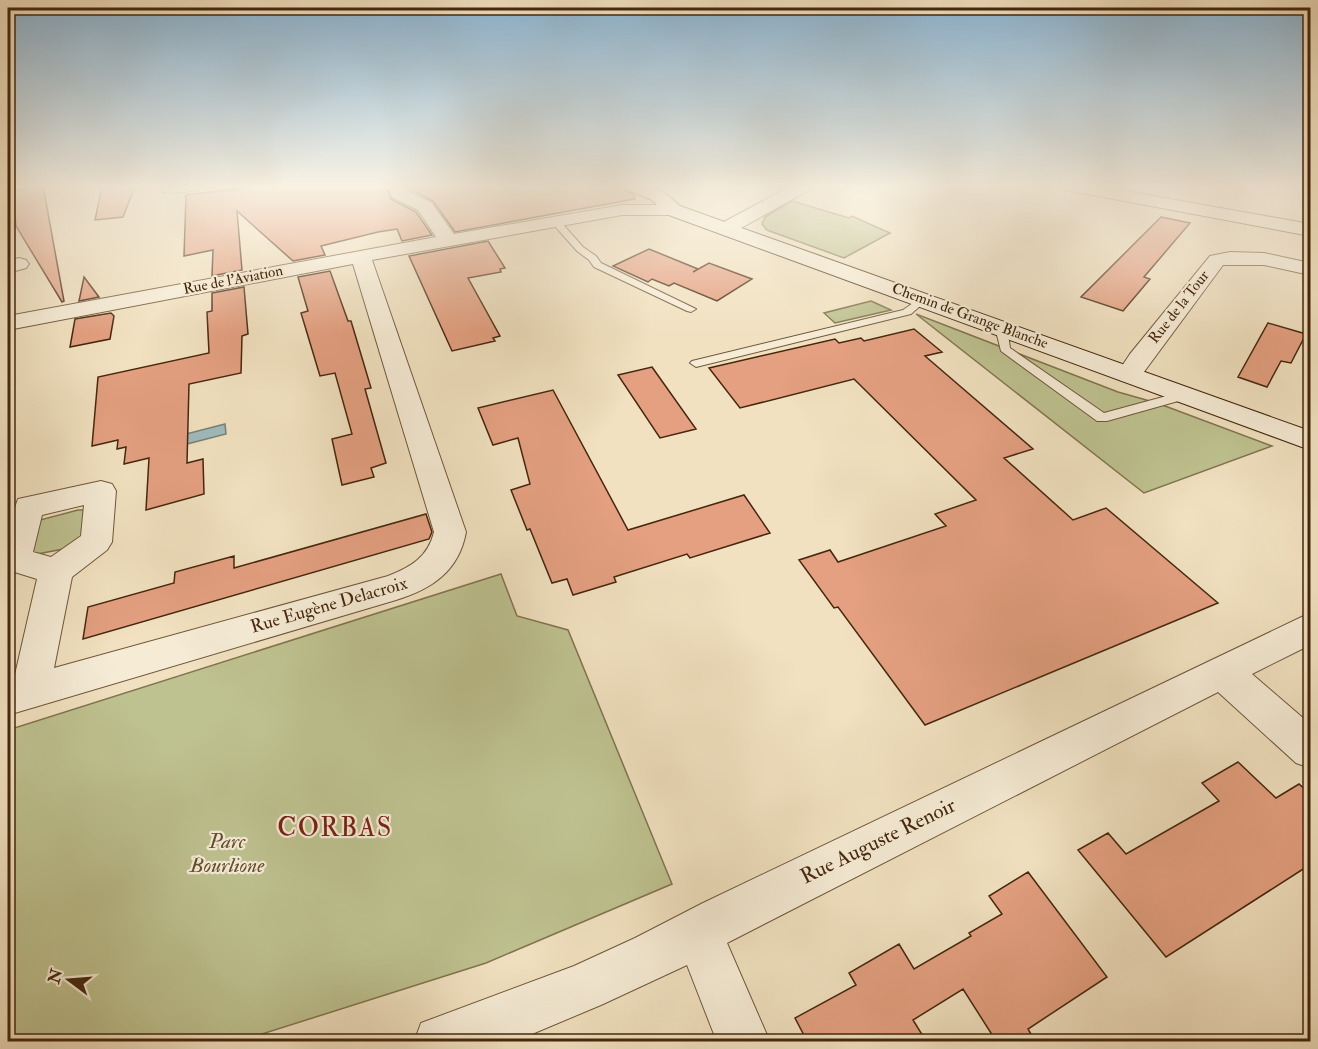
<svg xmlns="http://www.w3.org/2000/svg" width="1318" height="1049" viewBox="0 0 1318 1049" font-family="'IM FELL Double Pica',serif">
	<style>
		.green { fill: #bec290; stroke: #81744e; stroke-width: 1.5 }
		.water { fill: #a0bbbe; stroke: #7b8077; stroke-width: 1.5 }
		.building { fill: #e4a081; stroke: #44270d; stroke-width: 1.5 }
		.lines { fill: none; stroke-linecap: round; stroke-linejoin: round }
		.lane-casing { stroke: #6f563a; stroke-width: 2 }
		.street-casing { stroke: #6f563a; stroke-width: 2 }
		.secondary-casing { stroke: #44270d; stroke-width: 2 }
		.lane { fill: #f6ecd6; fill-rule: evenodd }
		.street { fill: #f6ecd6; fill-rule: evenodd }
		.secondary { fill: #f6ecd6; fill-rule: evenodd }
		.labels { text-anchor: middle; dominant-baseline: central; stroke-width: 4.5; stroke-linejoin: round; paint-order: stroke }
		.far-street-label { font-size: 15px; fill: #44270d; stroke: #f6ecd6 }
		.street-label { font-size: 18px; fill: #44270d; stroke: #f6ecd6 }
		.near-park-label { font-size: 21px; font-style: italic; fill: #624e2e; stroke: #f6ecd6 }
		.near-street-label { font-size: 21px; fill: #44270d; stroke: #f6ecd6 }
		.near-quarter-label { font-size: 26px; letter-spacing: 1.5px; fill: #7a1f14; stroke: #f6ecd6 }
	</style>
	<rect width="100%" height="100%" fill="#f1e1c0"/>
	<filter id="stains"><feTurbulence type="fractalNoise" baseFrequency=".00333" numOctaves="4"/><feColorMatrix values="0 0 0 0 .2 0 0 0 0 .09 0 0 0 0 .02 0 0 0 .5 -.17"/></filter>
	<radialGradient id="worn" r=".72"><stop offset=".6" stop-color="#630" stop-opacity="0"/><stop offset="1" stop-color="#630" stop-opacity=".3"/></radialGradient>
	<path class="green" d="M 792,201 L 849,218 L 852,216 L 890,233 L 844,258 L 767,230 L 762,224 L 765,217 Z
		M 871,301 L 891,310 L 835,323 L 824,313 Z
		M 916,314 L 1118,392 L 1157,403 L 1272,446 L 1144,493 Z
		M 78,510 L 87,510 L 85,535 L 74,547 L 32,555 L 40,520 Z
		M 501,574 L 517,616 L 568,630 L 672,884 L 486,963 L 240,1041 L 8,1041 L 8,730 Z"/>
	<path class="water" d="M 225,424 L 226,434 L 187,444 L 186,434 Z"/>
	<path class="building" d="M 43,186 L 64,301 L 62,302 L 16,226 L 13,191 Z
		M 102,186 L 135,186 L 123,217 L 95,220 Z
		M 260,186 L 386,186 L 391,199 L 416,212 L 432,235 L 402,241 L 397,229 L 378,232 L 321,246 L 325,255 L 293,261 L 237,211 L 242,270 L 212,276 L 213,250 L 184,256 L 186,195 Z
		M 406,186 L 623,186 L 626,191 L 634,195 L 635,199 L 455,232 L 433,201 Z
		M 1161,217 L 1190,223 L 1144,277 L 1150,279 L 1123,311 L 1081,297 Z
		M 488,241 L 505,268 L 500,269 L 501,272 L 468,278 L 500,336 L 493,338 L 495,341 L 452,351 L 409,256 Z
		M 649,249 L 698,269 L 693,272 L 709,263 L 752,279 L 717,301 L 674,283 L 669,286 L 652,279 L 648,282 L 613,266 Z
		M 330,271 L 348,321 L 351,321 L 371,388 L 365,389 L 386,463 L 371,468 L 374,477 L 342,485 L 332,439 L 352,434 L 335,373 L 320,376 L 301,313 L 308,311 L 298,277 Z
		M 84,277 L 99,297 L 79,301 Z
		M 244,287 L 248,334 L 242,336 L 241,373 L 189,384 L 187,463 L 203,459 L 204,494 L 146,510 L 149,458 L 124,464 L 126,447 L 117,449 L 118,440 L 92,446 L 98,377 L 209,353 L 207,312 L 212,311 L 212,293 Z
		M 111,313 L 114,316 L 110,339 L 70,347 L 75,319 Z
		M 1268,323 L 1306,334 L 1291,363 L 1281,361 L 1267,387 L 1238,377 Z
		M 914,329 L 942,352 L 925,356 L 1033,449 L 1004,458 L 1073,520 L 1106,508 L 1218,603 L 925,725 L 838,607 L 834,608 L 799,560 L 830,550 L 838,562 L 946,526 L 935,514 L 976,500 L 854,379 L 740,408 L 709,368 L 835,339 L 839,343 L 861,338 L 864,341 Z
		M 652,367 L 696,429 L 660,438 L 618,375 Z
		M 553,390 L 628,530 L 744,495 L 770,533 L 690,558 L 687,554 L 614,577 L 616,582 L 573,595 L 567,579 L 552,583 L 530,529 L 527,530 L 511,490 L 530,484 L 518,438 L 493,445 L 478,408 Z
		M 426,514 L 432,532 L 429,539 L 83,639 L 88,607 L 174,583 L 175,572 L 234,556 L 234,568 Z
		M 1238,762 L 1276,798 L 1299,784 L 1311,795 L 1311,864 L 1166,957 L 1078,850 L 1108,833 L 1126,854 L 1219,801 L 1202,783 Z
		M 1028,872 L 1107,977 L 1028,1029 L 1035,1041 L 996,1041 L 963,989 L 913,1020 L 926,1041 L 807,1041 L 795,1018 L 856,985 L 849,973 L 899,944 L 914,969 L 971,936 L 969,933 L 1002,914 L 989,896 Z"/>
	<g class="lines">
		<g class="lane-casing">
			<path id="lane" d="M 553,220 L 559,220 L 583,247 L 596,256 L 601,263 L 696,309 L 691,312 L 687,311 L 594,267 L 589,260 L 577,251 L 553,224 Z
				M 923,296 L 928,299 L 911,314 L 696,367 L 690,363 L 692,361 L 903,310 Z
				M 1001,324 L 1007,327 L 1010,348 L 1104,413 L 1185,391 L 1191,395 L 1189,398 L 1107,421 L 1097,421 L 1001,351 L 995,327 Z"/>
		</g>
		<g class="street-casing">
			<path id="street" d="M 161,186 L 200,186 L 197,190 C 186,192 174,194 163,192 Z
				M 388,186 L 404,186 L 406,190 L 431,202 L 454,234 L 622,205 L 673,205 L 679,206 L 682,210 L 679,214 L 673,215 L 622,215 L 372,260 L 466,532 C 459,571 432,589 396,600 L 8,715 L 8,681 L 14,679 L 37,579 L 8,570 L 8,527 L 18,499 L 101,481 L 112,484 L 116,491 L 112,542 L 107,550 L 72,577 L 54,668 L 388,576 C 411,567 428,557 434,532 L 353,264 L 8,330 L 8,316 L 436,237 L 418,210 L 392,197 ZM 84,505 L 81,536 L 51,557 L 33,552 L 42,515 Z
				M 791,186 L 812,186 L 809,190 L 734,232 L 720,232 L 718,228 L 720,224 Z
				M 1062,186 L 1098,186 L 1310,224 L 1310,236 L 1071,191 L 1065,190 Z
				M 1230,252 L 1264,253 L 1310,263 L 1310,275 L 1264,265 L 1223,265 L 1138,380 L 1129,383 L 1120,380 L 1116,375 L 1130,354 L 1210,256 Z
				M 19,258 L 26,260 L 29,264 L 26,268 L 8,273 L 8,261 Z
				M 1310,613 L 1310,645 L 1252,674 L 1310,724 L 1310,768 L 1296,763 L 1218,692 L 727,943 L 770,1042 L 717,1042 L 687,965 L 601,1005 L 513,1042 L 414,1042 L 421,1023 L 574,966 L 635,938 L 703,903 Z"/>
		</g>
		<g class="secondary-casing">
			<path id="secondary" d="M 625,186 C 651,184 661,188 680,206 L 1310,431 L 1310,450 L 666,214 L 652,200 L 628,190 Z"/>
		</g>
		<use href="#lane" class="lane"/>
		<use href="#street" class="street"/>
		<use href="#secondary" class="secondary"/>
	</g>
	<linearGradient id="sky" x2="0" y2="1"><stop stop-color="#8bb7d7"/><stop offset="0.56" stop-color="#f9f2e3"/><stop offset="1" stop-color="#f9f2e3" stop-opacity="0"/></linearGradient>
	<rect width="1318" height="333" fill="url(#sky)"/>
	<g class="labels">
		<g class="far-street-label">
			<text transform="translate(233 280) rotate(-11)">Rue de l'Aviation</text>
			<text transform="translate(1179 307) rotate(-52)">Rue de la Tour</text>
			<text transform="translate(970 316) rotate(20)">Chemin de Grange Blanche</text>
		</g>
		<g class="street-label">
			<text transform="translate(329 605) rotate(-16)">Rue Eugène Delacroix</text>
		</g>
		<g class="near-park-label">
			<text x="227" y="841">Parc<tspan x="227" dy="24">Bourlione</tspan></text>
		</g>
		<g class="near-street-label">
			<text transform="translate(878 841) rotate(-26)">Rue Auguste Renoir</text>
		</g>
		<g class="near-quarter-label">
			<text x="335" y="828">CORBAS</text>
		</g>
	</g>
	<rect width="1318" height="1049" fill="none" stroke="#f1e1c0" stroke-width="30"/>
	<rect x="9" y="9" width="1300" height="1031" fill="none" stroke="#44270d" stroke-width="3"/>
	<rect x="15" y="15" width="1288" height="1019" fill="none" stroke="#44270d" stroke-width="1.5"/>
	<g transform="translate(69 980) rotate(286)" stroke="#f6ecd6" stroke-width="4.5" paint-order="stroke">
	<path d="M0-4.5L10 22L0 15L-10 22Z" fill="#44270d"/>
	<text y="-9" font-size="16" font-weight="bold" text-anchor="middle" fill="#44270d">N</text>
	</g>
	<rect width="100%" height="100%" filter="url(#stains)"/>
	<rect width="100%" height="100%" fill="url(#worn)"/>
</svg>
